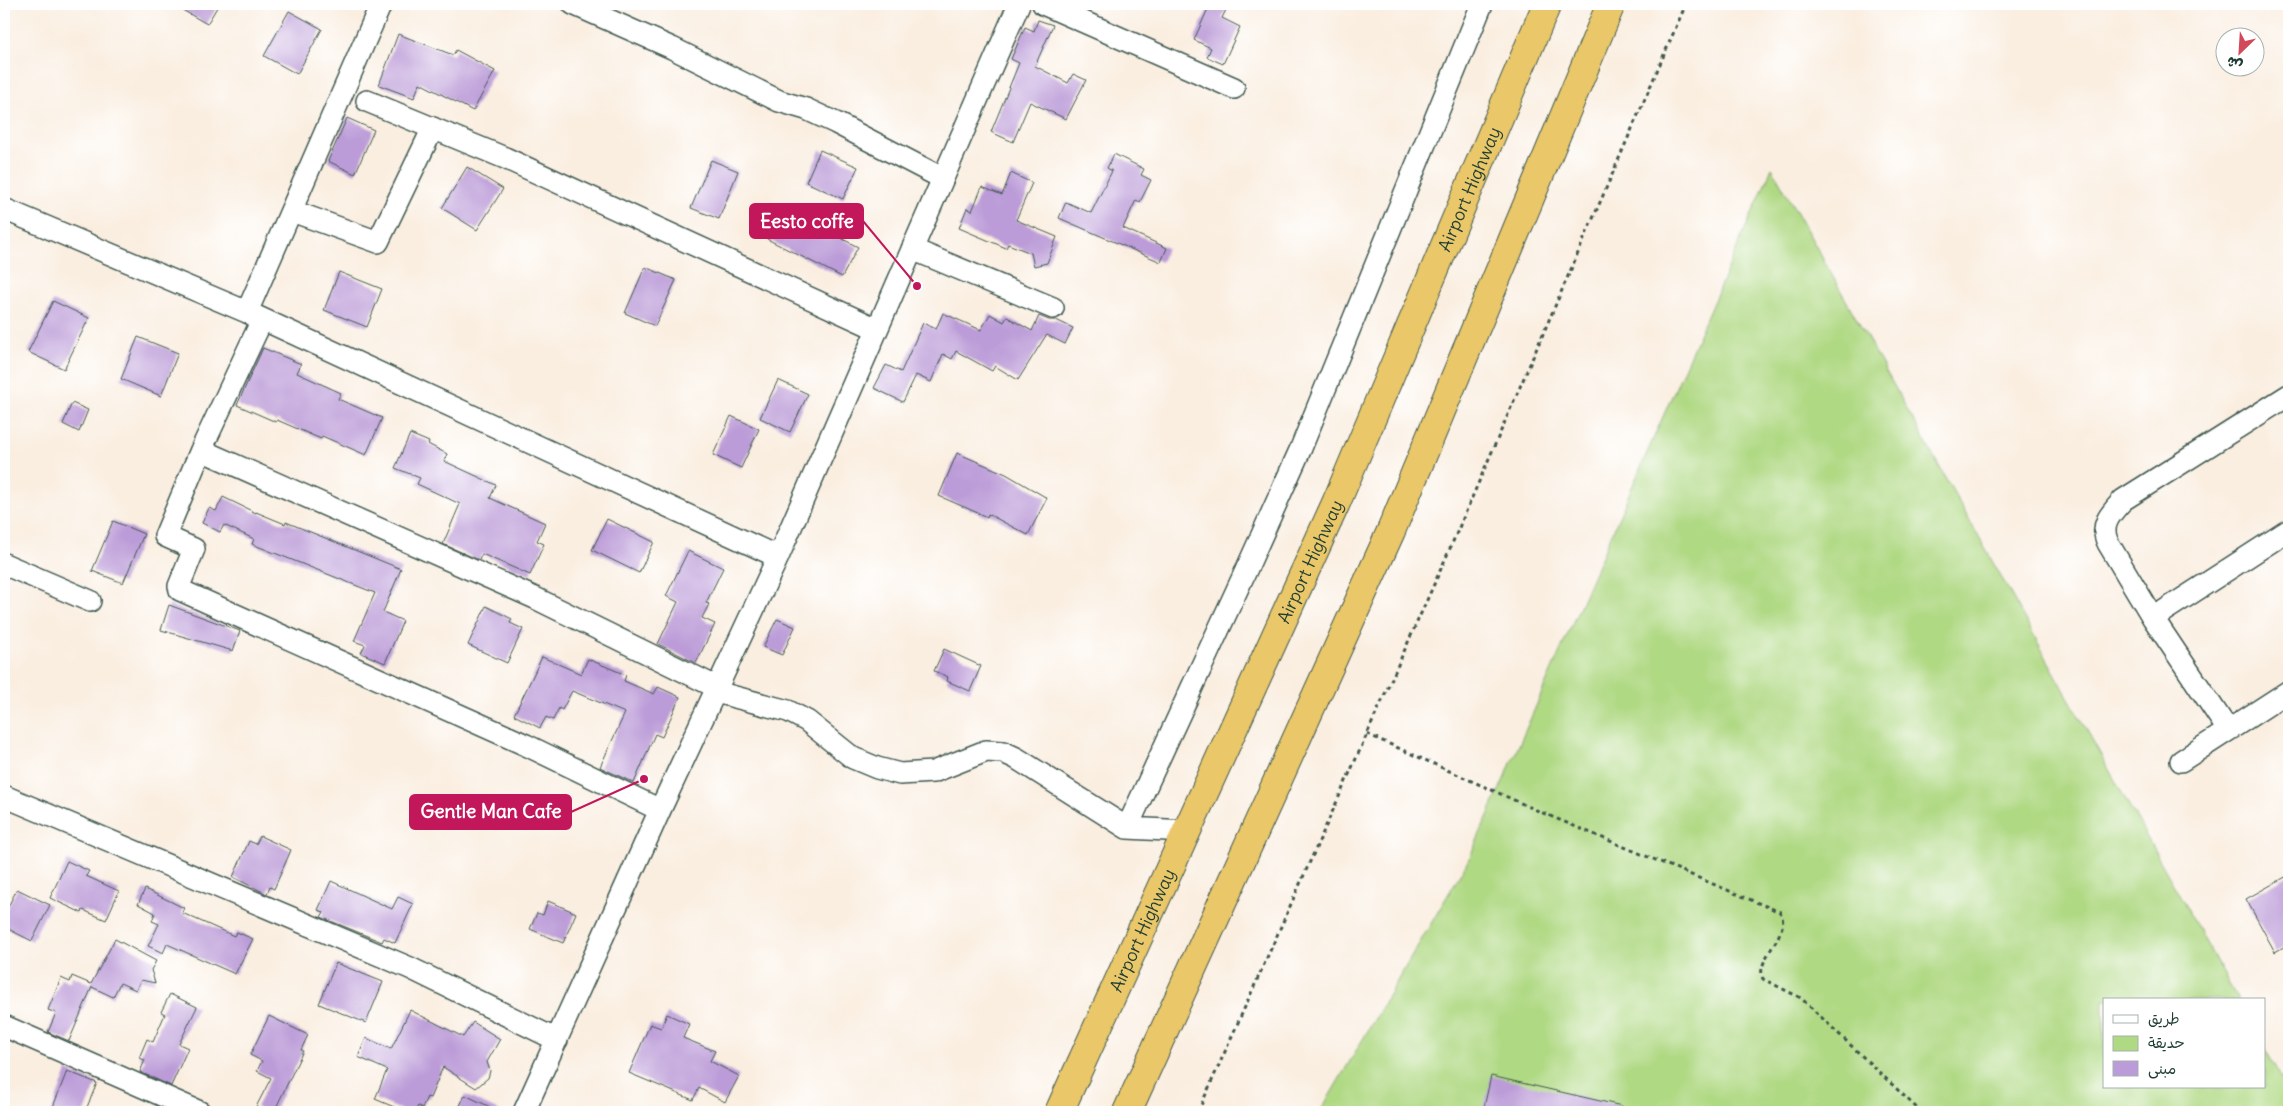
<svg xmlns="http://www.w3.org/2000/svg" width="2293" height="1116" viewBox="0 0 2293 1116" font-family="Delius,'Playpen Sans Arabic',sans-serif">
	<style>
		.green { fill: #b0d984; stroke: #688b5c }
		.building { fill: #bc9cd8 }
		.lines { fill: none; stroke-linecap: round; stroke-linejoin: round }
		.minor-casing { stroke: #40584e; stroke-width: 24 }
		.highway-casing { stroke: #40584e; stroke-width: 30 }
		.path { stroke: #40584e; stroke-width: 3; stroke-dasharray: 4 4; stroke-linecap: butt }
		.minor { stroke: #fff; stroke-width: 21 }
		.highway { stroke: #eac769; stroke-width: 28 }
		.labels { text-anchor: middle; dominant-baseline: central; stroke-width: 4; stroke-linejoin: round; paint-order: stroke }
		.street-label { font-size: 18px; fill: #1f3d34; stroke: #fff }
		.leader { fill: none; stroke: #c2185b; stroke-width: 2 }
		.callout-dot { fill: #c2185b; stroke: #fff; stroke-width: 2 }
		.callout { fill: #c2185b; stroke: #c2185b; stroke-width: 2 }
		.callout-label { font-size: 19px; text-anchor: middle; font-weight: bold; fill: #fff }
	</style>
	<rect width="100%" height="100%" fill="#fff"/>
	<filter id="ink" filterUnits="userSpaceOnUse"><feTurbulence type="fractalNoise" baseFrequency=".02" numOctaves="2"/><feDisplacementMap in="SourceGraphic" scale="10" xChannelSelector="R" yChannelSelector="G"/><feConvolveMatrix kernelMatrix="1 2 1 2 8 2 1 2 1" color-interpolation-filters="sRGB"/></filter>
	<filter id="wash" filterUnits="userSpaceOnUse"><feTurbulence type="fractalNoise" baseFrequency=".0096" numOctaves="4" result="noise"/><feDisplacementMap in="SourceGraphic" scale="20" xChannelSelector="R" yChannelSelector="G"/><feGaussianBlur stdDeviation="1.12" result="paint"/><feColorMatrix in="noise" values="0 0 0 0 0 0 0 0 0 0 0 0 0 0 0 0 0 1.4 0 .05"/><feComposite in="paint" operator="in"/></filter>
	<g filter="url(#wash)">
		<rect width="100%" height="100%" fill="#faeee0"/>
		<path class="green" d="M 1772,168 L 2238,1000 L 2104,1000 L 2104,1087 L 2264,1087 L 2264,1047 L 2289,1092 L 2289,1112 L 1320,1112 L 1469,859 Z"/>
		<g id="blocks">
			<path class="building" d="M 172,4 L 219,4 L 207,24 Z
				M 1210,4 L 1229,4 L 1222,18 L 1240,27 L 1223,64 L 1207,57 L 1211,48 L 1194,40 Z
				M 289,11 L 322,29 L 297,74 L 264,56 Z
				M 1038,20 L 1053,25 L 1035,66 L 1068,83 L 1073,74 L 1086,80 L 1066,119 L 1030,102 L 1013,142 L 991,132 L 1019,63 L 1011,59 L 1025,27 L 1034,31 Z
				M 398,34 L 453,55 L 456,50 L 495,71 L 473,111 L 420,83 L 414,98 L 379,85 Z
				M 347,118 L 374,130 L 355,174 L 328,161 Z
				M 820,150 L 858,167 L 843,199 L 806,182 Z
				M 1114,154 L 1144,169 L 1141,175 L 1151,180 L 1140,202 L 1136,200 L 1123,228 L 1167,248 L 1161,262 L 1059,218 L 1066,202 L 1091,213 L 1112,171 L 1107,168 Z
				M 711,160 L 738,171 L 719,219 L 691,208 Z
				M 467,167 L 503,189 L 477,230 L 442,208 Z
				M 1011,173 L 1032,183 L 1016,220 L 1057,237 L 1047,263 L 1034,266 L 1031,253 L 1008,244 L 1006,248 L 959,228 L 967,208 L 972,211 L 982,187 L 1002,195 Z
				M 783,208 L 858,247 L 842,277 L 767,239 Z
				M 645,267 L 676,280 L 655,326 L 625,313 Z
				M 339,272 L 382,289 L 367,327 L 324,310 Z
				M 53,301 L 89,318 L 64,369 L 28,352 Z
				M 943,313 L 981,330 L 990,314 L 1004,322 L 1007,317 L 1032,331 L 1039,316 L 1049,320 L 1056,320 L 1073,328 L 1065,344 L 1047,335 L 1045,337 L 1018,380 L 995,366 L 992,371 L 956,351 L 952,359 L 943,354 L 931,382 L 916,375 L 903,402 L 874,388 L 886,365 L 901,372 L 923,323 L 936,329 Z
				M 138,337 L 178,353 L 161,396 L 121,379 Z
				M 263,348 L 301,364 L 297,373 L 341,393 L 338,399 L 382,418 L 366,455 L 322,436 L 321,439 L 277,420 L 276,422 L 237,405 Z
				M 778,380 L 808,394 L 790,432 L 760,418 Z
				M 72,403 L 88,410 L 79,432 L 63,424 Z
				M 731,416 L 759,429 L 741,468 L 713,455 Z
				M 410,434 L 429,442 L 428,444 L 447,454 L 444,461 L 496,485 L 490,498 L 545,523 L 537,541 L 544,544 L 530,575 L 482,554 L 479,560 L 443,544 L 460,504 L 417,484 L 420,478 L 395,468 Z
				M 957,453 L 1006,474 L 1047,498 L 1028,535 L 988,514 L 987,517 L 939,496 Z
				M 223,497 L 256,513 L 256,512 L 285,524 L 286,522 L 401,569 L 383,612 L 403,621 L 385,663 L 361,653 L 365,645 L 354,641 L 375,593 L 252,544 L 254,539 L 224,525 L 220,532 L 202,523 L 209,508 L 216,511 Z
				M 607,519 L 654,542 L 639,573 L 592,550 Z
				M 113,521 L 144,534 L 123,583 L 92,571 Z
				M 688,551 L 723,568 L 706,603 L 709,604 L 702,618 L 715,624 L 696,663 L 658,644 L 678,602 L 666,596 Z
				M 169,605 L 240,631 L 233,651 L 161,630 Z
				M 486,606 L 512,619 L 510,623 L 523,629 L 507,663 L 468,645 Z
				M 777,619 L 795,627 L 782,655 L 763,647 Z
				M 944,649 L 981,666 L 970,691 L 947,681 L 948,677 L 934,671 Z
				M 542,657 L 581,674 L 588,659 L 626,675 L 624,681 L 654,694 L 658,687 L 680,697 L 662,737 L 655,734 L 634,783 L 600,767 L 625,713 L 572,691 L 562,710 L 559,708 L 553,720 L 546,717 L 540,728 L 514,715 Z
				M 260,836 L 291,850 L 274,889 L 270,887 L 267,894 L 233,877 L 249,841 L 256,844 Z
				M 67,861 L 89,871 L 86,876 L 119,891 L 106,920 L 83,910 L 82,913 L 50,898 Z
				M 2289,875 L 2289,944 L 2275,952 L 2246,899 Z
				M 331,881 L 392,909 L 398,897 L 413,904 L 395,943 L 384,938 L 382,942 L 321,917 L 324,912 L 318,910 Z
				M 17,889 L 50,905 L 32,941 L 4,927 L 4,915 Z
				M 145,889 L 184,908 L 182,913 L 234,936 L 237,932 L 253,939 L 235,974 L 167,944 L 163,953 L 148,946 L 159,924 L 152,921 L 155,913 L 138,904 Z
				M 548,901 L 576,913 L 563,943 L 530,929 L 537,913 L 543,915 Z
				M 115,939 L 156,961 L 151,970 L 155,983 L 141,980 L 136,990 L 120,983 L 113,997 L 92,987 L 69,1041 L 48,1032 L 56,1013 L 48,1010 L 61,978 L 70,982 L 72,976 L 91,984 Z
				M 336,963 L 383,982 L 366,1023 L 319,1004 Z
				M 170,994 L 197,1007 L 179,1044 L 188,1048 L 171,1086 L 140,1072 L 145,1060 L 139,1058 L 147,1039 L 153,1042 L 165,1014 L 161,1012 Z
				M 410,1010 L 463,1037 L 473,1022 L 500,1039 L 487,1062 L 490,1071 L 488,1078 L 476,1088 L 443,1067 L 430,1098 L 427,1097 L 422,1108 L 418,1106 L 415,1112 L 406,1112 L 375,1099 L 387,1070 L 358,1057 L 366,1038 L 391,1049 Z
				M 667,1014 L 689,1024 L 683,1038 L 715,1051 L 710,1061 L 739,1076 L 725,1102 L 699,1088 L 693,1100 L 629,1073 L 650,1024 L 661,1028 Z
				M 269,1016 L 308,1035 L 301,1050 L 303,1051 L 274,1112 L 265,1112 L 256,1107 L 271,1078 L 257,1071 L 262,1061 L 250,1055 Z
				M 67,1071 L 97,1083 L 85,1112 L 51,1112 Z
				M 1491,1076 L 1622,1106 L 1621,1112 L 1483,1112 Z
				M 465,1095 L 501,1112 L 457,1112 Z"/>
		</g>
	</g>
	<g filter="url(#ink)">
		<use href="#blocks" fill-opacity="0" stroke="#40584e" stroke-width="1"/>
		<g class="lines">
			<g class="minor-casing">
				<path id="minor" d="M 573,4 L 672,48 L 779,101 L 806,109 L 836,123 L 942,178
					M 1043,4 L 1234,88
					M 367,101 L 505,158 L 877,329
					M 4,209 L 247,312 L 778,557
					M 292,211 L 378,242 L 433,128
					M 912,249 L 1053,308
					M 247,312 L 381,4
					M 262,320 L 201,450 L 165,536 L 194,549 L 179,586 L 180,590 L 526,745 L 660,810
					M 201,450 L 535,598 L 718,688
					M 4,564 L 90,601
					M 2153,618 L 2289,530
					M 716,692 L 788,711 L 807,721 L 853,758 L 877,768 L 900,774 L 933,772 L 986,751 L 1003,752 L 1016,758 L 1127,828 L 1187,831
					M 2228,730 L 2153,618 L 2108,543 C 2099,525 2111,513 2123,500 L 2289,395
					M 2181,761 L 2289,691
					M 4,796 L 410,968 L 557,1040
					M 1127,828 L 1248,566 L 1301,448 L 1482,4
					M 4,1026 L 200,1112
					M 524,1112 L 660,810 L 778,557 L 1019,4"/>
			</g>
			<g class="highway-casing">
				<g id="highway">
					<path id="s1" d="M 1059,1112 L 1336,503 L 1547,4"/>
					<path d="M 1127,1112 L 1391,531 L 1611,4"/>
				</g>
			</g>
			<path class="path" d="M 1367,734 L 1543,813 L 1780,912 C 1793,933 1754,959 1763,979 L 1801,998 L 1921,1112
				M 1198,1112 L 1448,553 L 1686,4"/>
			<use href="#minor" class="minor"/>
			<use href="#highway" class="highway"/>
		</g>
	</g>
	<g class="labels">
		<g class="street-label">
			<text stroke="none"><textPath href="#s1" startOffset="1010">Airport Highway</textPath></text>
			<text stroke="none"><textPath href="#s1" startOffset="605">Airport Highway</textPath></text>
			<text stroke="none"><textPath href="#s1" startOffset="200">Airport Highway</textPath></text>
		</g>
	</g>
	<path class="leader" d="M917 286L863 221M644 779L571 812"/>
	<g class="callout-dot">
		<circle cx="917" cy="286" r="5"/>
		<circle cx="644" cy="779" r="5"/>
	</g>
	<g class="callout">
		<rect x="750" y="204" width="113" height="34" rx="5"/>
		<rect x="410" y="795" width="161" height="34" rx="5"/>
	</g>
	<g class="callout-label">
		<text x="807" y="228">Eesto coffe</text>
		<text x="491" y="818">Gentle Man Cafe</text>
	</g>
	<rect width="2293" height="1116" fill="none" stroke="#fff" stroke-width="20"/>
	<rect x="2103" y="998" width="162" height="90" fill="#ffffff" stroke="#a5b1ae"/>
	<rect x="2113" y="1015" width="25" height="8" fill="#ffffff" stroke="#a5b1ae"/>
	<text x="2148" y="1024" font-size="15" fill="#1f3d34">طريق</text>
	<rect x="2113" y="1036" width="25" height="15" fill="#b0d984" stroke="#a5b1ae"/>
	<text x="2148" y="1048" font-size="15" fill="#1f3d34">حديقة</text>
	<rect x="2113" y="1061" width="25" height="15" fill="#bc9cd8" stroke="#a5b1ae"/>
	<text x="2148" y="1074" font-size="15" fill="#1f3d34">مبنى</text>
	<g transform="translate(2240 52) rotate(205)"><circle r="24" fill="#ffffff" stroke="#a5b1ae"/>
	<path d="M0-4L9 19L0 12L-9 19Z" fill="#d1495b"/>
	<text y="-8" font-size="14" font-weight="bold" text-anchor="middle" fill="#1f3d34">ش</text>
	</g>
</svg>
